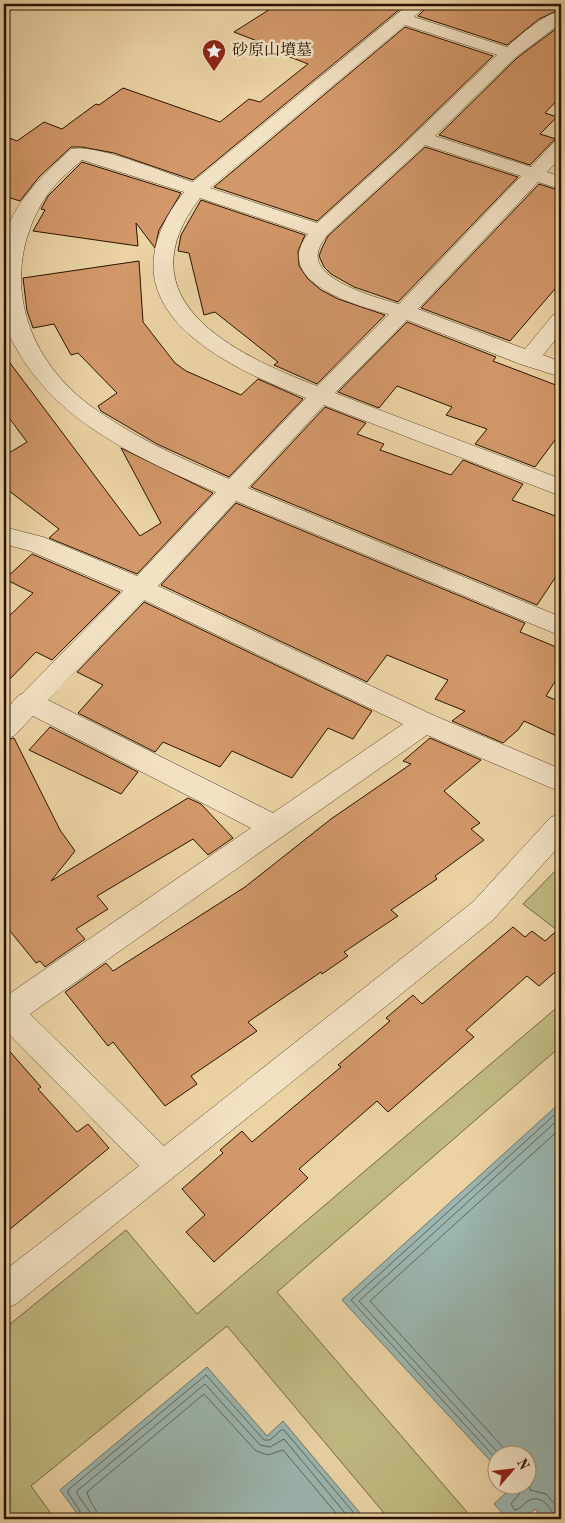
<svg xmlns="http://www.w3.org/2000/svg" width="565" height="1523" viewBox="0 0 565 1523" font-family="'Old Standard TT','Noto Serif JP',serif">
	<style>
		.green { fill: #bfba81; stroke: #736641 }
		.water { fill: #9bb6b0; stroke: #6d746a }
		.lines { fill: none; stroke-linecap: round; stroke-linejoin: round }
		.shore { stroke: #616458; stroke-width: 1 }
		.building { fill: #d3986a; stroke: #271201 }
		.street-casing { stroke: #58422a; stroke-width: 1 }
		.street { fill: #f2e2c4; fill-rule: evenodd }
		.labels { text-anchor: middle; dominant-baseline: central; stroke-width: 5; stroke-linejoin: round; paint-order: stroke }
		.far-poi-label { font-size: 16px; fill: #271201; stroke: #f2e2c4; text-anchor: start }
	</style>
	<rect width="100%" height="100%" fill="#ebd3a4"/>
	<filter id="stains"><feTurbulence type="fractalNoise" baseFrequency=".004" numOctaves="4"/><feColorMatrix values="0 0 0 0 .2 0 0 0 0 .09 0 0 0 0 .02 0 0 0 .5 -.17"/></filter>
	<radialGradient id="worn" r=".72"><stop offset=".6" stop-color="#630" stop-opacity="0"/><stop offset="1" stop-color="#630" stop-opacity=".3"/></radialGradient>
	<path class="green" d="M 561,865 L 561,933 L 523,904 Z
		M 561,1004 L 561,1046 L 277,1292 L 473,1519 L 389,1519 L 227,1326 L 31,1486 L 55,1519 L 4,1519 L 4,1329 L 126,1230 L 197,1314 Z"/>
	<path class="water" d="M 561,1102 L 561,1519 L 545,1519 L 535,1509 L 525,1519 L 508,1519 L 494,1504 L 513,1486 L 528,1486 L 528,1456 L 498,1456 L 497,1468 L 342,1300 Z
		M 207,1367 L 267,1436 L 283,1421 L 365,1519 L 81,1519 L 60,1490 Z"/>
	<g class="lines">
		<path class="shore" d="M 501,1456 L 359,1301 L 561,1117
			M 511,1456 L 370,1301 L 561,1128
			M 498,1461 L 351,1300 L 561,1109
			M 528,1478 L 530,1490 L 546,1494 L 561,1511
			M 522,1486 L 520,1493 L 511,1504 L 515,1510 C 521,1509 523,1504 528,1501 C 541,1493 552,1508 555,1519
			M 85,1519 L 68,1493 L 68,1490 L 206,1375 L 264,1440 L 270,1440 L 281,1430 L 284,1430 L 359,1519
			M 91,1519 L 90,1512 L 77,1494 L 77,1491 L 205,1384 L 260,1445 L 270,1447 L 284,1439 L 350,1519
			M 99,1519 C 97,1509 89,1502 87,1492 L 204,1394 L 256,1451 L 268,1455 L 283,1450 L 341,1519"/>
	</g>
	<path class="building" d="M 278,4 L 406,4 L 193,180 L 114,153 L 82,147 L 71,147 L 39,177 L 20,201 L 4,196 L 4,136 L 17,141 L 44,122 L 62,129 L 96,104 L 99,105 L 123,88 L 220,122 L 249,99 L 260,102 L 308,64 L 272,50 L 275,48 L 234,32 Z
		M 430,4 L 561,4 L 561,9 L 539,19 L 507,45 L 418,16 Z
		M 561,25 L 561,96 L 545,113 L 557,117 L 540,134 L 556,139 L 553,141 L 530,165 L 439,135 L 517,58 Z
		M 405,27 L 493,56 L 397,149 L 317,221 L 214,187 Z
		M 425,147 L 518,177 L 398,302 L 354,287 L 331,274 L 324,267 L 319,256 L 322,248 L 328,236 Z
		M 82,162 L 181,193 L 159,230 L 155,248 L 136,223 L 138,246 L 33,231 L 45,210 L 41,209 L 48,196 Z
		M 539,184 L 561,191 L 561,282 L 510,341 L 421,308 Z
		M 201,200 L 305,235 L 298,251 L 299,266 L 308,279 L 321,290 L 338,299 L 385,315 L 317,384 L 274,365 L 278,362 L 215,312 L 204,315 L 189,253 L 178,251 L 181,235 Z
		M 139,261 L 143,322 L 175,363 L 186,371 L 241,395 L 258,379 L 303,399 L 229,477 L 157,444 L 101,411 L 98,406 L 117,393 L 78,353 L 71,355 L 54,324 L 33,328 L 27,311 L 23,278 Z
		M 407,322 L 496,357 L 493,361 L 561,387 L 561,432 L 535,467 L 475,444 L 487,429 L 446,415 L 452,407 L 397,386 L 379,408 L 338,392 Z
		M 4,355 L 140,536 L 161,523 L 121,448 L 213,493 L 137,574 L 49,538 L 59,529 L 4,487 L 4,456 L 27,442 L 4,411 Z
		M 325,407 L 366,423 L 357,434 L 384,444 L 380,450 L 451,475 L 463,460 L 523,484 L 512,500 L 561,518 L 561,569 L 537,605 L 251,487 Z
		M 236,503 L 525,623 L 520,632 L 561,649 L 561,672 L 546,696 L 561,702 L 561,738 L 524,721 L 518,730 L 503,743 L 452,721 L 465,711 L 435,699 L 448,680 L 387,655 L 367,682 L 161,585 Z
		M 32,554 L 120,592 L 52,660 L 36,652 L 4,685 L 4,621 L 33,593 L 5,579 Z
		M 144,602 L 353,702 L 372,711 L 353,739 L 328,728 L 292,778 L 232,751 L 220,767 L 163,742 L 155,752 L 78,713 L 103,685 L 77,672 Z
		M 50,727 L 138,772 L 121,794 L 29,750 Z
		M 14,738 L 60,830 L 75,851 L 51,881 L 188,798 L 201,804 L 233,838 L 208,855 L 193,839 L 97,896 L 108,909 L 76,929 L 85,939 L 45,967 L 40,961 L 36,963 L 10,931 L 4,939 L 4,741 Z
		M 430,738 L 481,760 L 444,791 L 480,823 L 471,829 L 484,840 L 435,876 L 437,879 L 391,910 L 398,916 L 344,952 L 348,956 L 322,974 L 321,972 L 248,1022 L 257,1031 L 191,1076 L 197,1084 L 165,1106 L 113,1042 L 108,1046 L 65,992 L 106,963 L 113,971 L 245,887 L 331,819 L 411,764 L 403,761 Z
		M 513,927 L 525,937 L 532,931 L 545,941 L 561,927 L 561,967 L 539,986 L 527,976 L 466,1030 L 474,1037 L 388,1112 L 377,1101 L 299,1169 L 308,1178 L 214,1262 L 186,1232 L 205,1215 L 182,1189 L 223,1153 L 220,1150 L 242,1131 L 252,1142 L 341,1067 L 338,1065 L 390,1021 L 386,1018 L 413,995 L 422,1004 Z
		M 4,1045 L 41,1087 L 38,1089 L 77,1132 L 88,1124 L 109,1148 L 4,1234 Z"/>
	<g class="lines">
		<g class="street-casing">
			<path id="street" d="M 409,4 L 428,4 L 414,17 L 507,47 C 522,34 542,15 561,11 L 561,23 L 516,57 L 435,136 L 531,167 L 554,142 L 561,140 L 561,157 L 547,172 L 561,177 L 561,189 L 538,182 L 418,309 L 525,349 L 553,315 L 561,314 L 561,333 L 543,355 L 561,362 L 561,377 L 520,364 L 407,320 L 335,393 L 561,479 L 561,496 L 324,405 L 248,488 L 561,617 L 561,636 L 236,501 L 158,586 L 435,716 L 561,769 L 561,792 L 427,735 L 30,1014 L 164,1146 L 473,902 L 551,817 L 561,814 L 561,844 L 493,920 L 16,1304 L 4,1309 L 4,1271 L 139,1166 L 4,1029 L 4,996 L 6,996 L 251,828 L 33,716 L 14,736 L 4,739 L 4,712 L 19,695 L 22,694 L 123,591 L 30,551 L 4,544 L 4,527 L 43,537 L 137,576 L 216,492 C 143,460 61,425 19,353 C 13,342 5,331 4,318 C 2,306 4,293 4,280 C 4,267 1,251 4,239 C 13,202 45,173 71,149 C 95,143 168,174 193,182 ZM 405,25 L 497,55 L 398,150 L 317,223 L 210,188 ZM 425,145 L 521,176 L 399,304 C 380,299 323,283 318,260 C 316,250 322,243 327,235 ZM 82,160 L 184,192 C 97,303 214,362 306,398 L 229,479 C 180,458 131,436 88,404 C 23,354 0,274 43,201 C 53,185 68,172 82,160 ZM 200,198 L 308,234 C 271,281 356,306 389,314 L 317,386 C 234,354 121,300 200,198 ZM 144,600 L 403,724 L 273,813 L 48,700 Z"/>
		</g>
		<use href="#street" class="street"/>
	</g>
	<defs>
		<g id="sight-pin" transform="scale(1.25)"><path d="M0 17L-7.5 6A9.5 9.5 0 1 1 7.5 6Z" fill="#8f2418" stroke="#f2e2c4"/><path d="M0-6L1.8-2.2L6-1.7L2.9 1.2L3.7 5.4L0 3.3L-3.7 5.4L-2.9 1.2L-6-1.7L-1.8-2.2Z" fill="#fff"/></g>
	</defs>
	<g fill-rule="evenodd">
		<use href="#sight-pin" x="214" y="51"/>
	</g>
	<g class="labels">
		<g class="far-poi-label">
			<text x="232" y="51">砂原山墳墓</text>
		</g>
	</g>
	<rect width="565" height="1523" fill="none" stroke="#ebd3a4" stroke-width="20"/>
	<rect x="5" y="5" width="555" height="1513" fill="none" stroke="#271201" stroke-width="2.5"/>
	<rect x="10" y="10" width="545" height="1503" fill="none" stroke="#271201"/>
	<g transform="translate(512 1470) rotate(62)"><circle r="24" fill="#f2e2c4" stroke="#a18f76"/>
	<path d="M0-4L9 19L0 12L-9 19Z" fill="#8f2418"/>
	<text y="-8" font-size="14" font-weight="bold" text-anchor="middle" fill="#271201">N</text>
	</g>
	<rect width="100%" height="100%" filter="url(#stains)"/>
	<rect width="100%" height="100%" fill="url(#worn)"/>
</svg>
